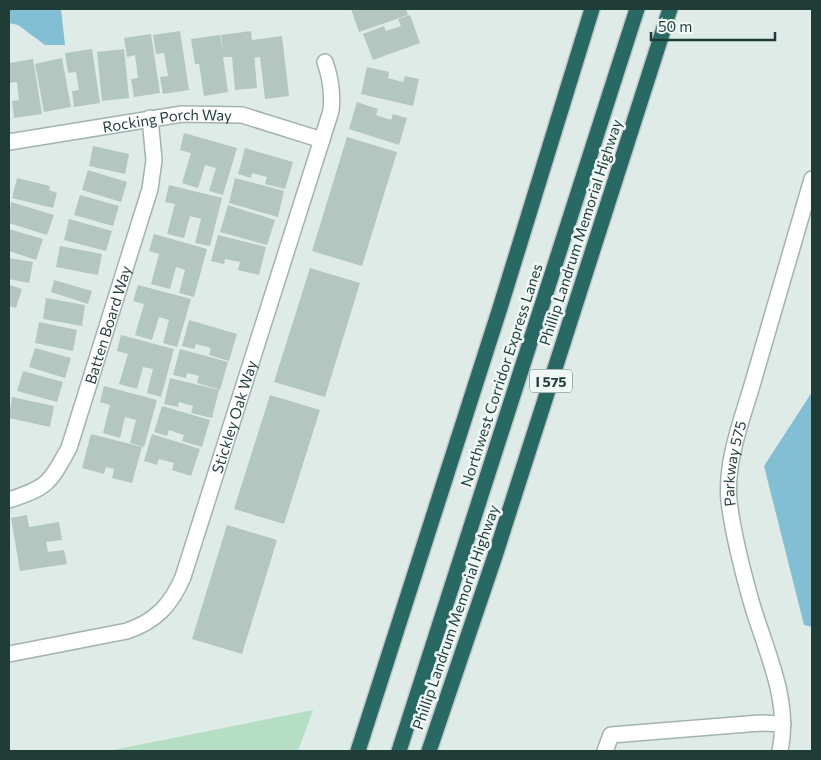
<svg xmlns="http://www.w3.org/2000/svg" width="821" height="760" viewBox="0 0 821 760" font-family="Commissioner,sans-serif">
	<style>
		.green { fill: #b6dec5 }
		.water { fill: #83bfd4 }
		.building { fill: #b4c6c0 }
		.lines { fill: none; stroke-linecap: round; stroke-linejoin: round }
		.minor-casing { stroke: #a2b3af; stroke-width: 18 }
		.highway-casing { stroke: #c0c8c7; stroke-width: 18 }
		.minor { stroke: #fff; stroke-width: 15 }
		.highway { stroke: #296963; stroke-width: 15 }
		.labels { text-anchor: middle; dominant-baseline: central; stroke-width: 5; stroke-linejoin: round; paint-order: stroke }
		.shield { fill: #eff8f4; stroke: #5d7470; stroke-width: 1 }
		.shield-label { font-size: 14px; font-weight: bold; fill: #1f3c37 }
		.street-label { font-size: 15px; fill: #1f3c37; stroke: #eff8f4 }
	</style>
	<rect width="100%" height="100%" fill="#dfebe7"/>
	<path class="green" d="M 313,710 L 298,751 L 108,751 Z"/>
	<path class="water" d="M 9,9 L 61,9 L 65,45 L 45,45 L 18,25 L 9,23 Z
		M 812,392 L 812,627 L 804,625 L 764,466 Z"/>
	<path class="building" d="M 351,9 L 406,9 L 408,15 L 359,32 Z
		M 410,15 L 420,43 L 373,60 L 363,34 L 384,26 L 386,31 L 401,26 L 398,19 Z
		M 180,31 L 189,90 L 163,94 L 160,77 L 168,76 L 164,53 L 156,54 L 153,35 Z
		M 251,31 L 252,40 L 282,36 L 289,96 L 265,99 L 260,57 L 254,58 L 254,52 L 257,88 L 235,90 L 232,57 L 223,57 L 228,92 L 204,96 L 199,64 L 195,64 L 191,39 L 220,35 L 223,52 L 221,35 Z
		M 151,34 L 160,93 L 134,97 L 131,79 L 138,78 L 135,55 L 127,57 L 124,38 Z
		M 92,49 L 100,103 L 74,107 L 72,91 L 79,90 L 76,72 L 68,73 L 65,53 Z
		M 124,49 L 129,98 L 102,101 L 97,52 Z
		M 62,58 L 71,107 L 44,112 L 35,64 Z
		M 33,59 L 42,114 L 14,118 L 12,101 L 19,100 L 17,82 L 9,83 L 9,63 Z
		M 367,67 L 389,72 L 388,78 L 403,82 L 405,76 L 419,79 L 413,106 L 361,94 Z
		M 357,102 L 378,109 L 376,115 L 391,120 L 393,114 L 407,118 L 399,145 L 349,129 Z
		M 184,133 L 237,148 L 223,195 L 209,191 L 216,168 L 205,165 L 198,188 L 182,183 L 191,153 L 180,150 Z
		M 347,137 L 397,152 L 362,266 L 312,251 Z
		M 93,146 L 129,154 L 125,174 L 89,166 Z
		M 245,148 L 293,162 L 285,189 L 265,184 L 267,177 L 252,173 L 251,178 L 238,174 Z
		M 88,170 L 127,182 L 121,202 L 82,190 Z
		M 17,178 L 50,186 L 49,190 L 57,193 L 53,208 L 12,198 Z
		M 235,178 L 284,191 L 278,217 L 229,203 Z
		M 169,185 L 222,198 L 210,246 L 195,243 L 201,219 L 190,216 L 184,238 L 167,234 L 175,204 L 165,202 Z
		M 80,195 L 119,206 L 113,226 L 74,215 Z
		M 11,202 L 54,215 L 47,235 L 9,223 Z
		M 228,205 L 275,220 L 267,245 L 220,232 Z
		M 69,219 L 112,231 L 106,251 L 64,240 Z
		M 9,229 L 43,239 L 36,260 L 9,251 Z
		M 154,234 L 207,249 L 194,297 L 179,293 L 185,270 L 176,267 L 170,289 L 151,284 L 159,254 L 149,251 Z
		M 218,235 L 266,247 L 259,275 L 238,270 L 240,262 L 225,259 L 224,264 L 211,261 Z
		M 60,246 L 102,254 L 98,275 L 56,267 Z
		M 9,258 L 33,262 L 29,283 L 9,279 Z
		M 310,268 L 360,283 L 325,397 L 274,382 Z
		M 54,280 L 92,291 L 88,304 L 51,292 Z
		M 9,285 L 22,289 L 16,308 L 9,306 Z
		M 138,285 L 191,299 L 177,347 L 163,343 L 169,320 L 159,317 L 152,340 L 135,335 L 144,304 L 133,301 Z
		M 46,298 L 85,305 L 82,326 L 43,319 Z
		M 189,320 L 237,334 L 229,361 L 209,355 L 211,348 L 196,344 L 194,349 L 182,346 Z
		M 39,322 L 77,330 L 73,351 L 35,343 Z
		M 121,335 L 174,349 L 161,397 L 147,393 L 153,369 L 143,367 L 137,389 L 119,384 L 128,354 L 117,351 Z
		M 35,348 L 71,358 L 65,378 L 29,367 Z
		M 180,349 L 228,362 L 220,390 L 197,383 L 199,376 L 187,373 L 186,378 L 173,375 Z
		M 23,371 L 63,382 L 57,402 L 17,391 Z
		M 170,378 L 219,390 L 212,418 L 191,413 L 193,406 L 179,402 L 178,407 L 164,404 Z
		M 104,386 L 157,400 L 144,447 L 130,443 L 136,420 L 125,417 L 120,438 L 103,433 L 110,405 L 100,402 Z
		M 270,395 L 320,410 L 284,524 L 234,509 Z
		M 12,397 L 54,406 L 50,427 L 9,418 Z
		M 162,406 L 210,420 L 202,447 L 182,441 L 184,435 L 169,430 L 167,436 L 154,432 Z
		M 91,434 L 142,447 L 132,483 L 112,478 L 114,469 L 106,467 L 104,474 L 82,468 Z
		M 152,434 L 200,449 L 191,476 L 172,470 L 174,463 L 159,459 L 157,465 L 144,461 Z
		M 27,515 L 29,527 L 59,522 L 62,540 L 46,542 L 48,552 L 64,550 L 67,564 L 20,571 L 11,518 Z
		M 227,525 L 277,540 L 242,654 L 192,639 Z"/>
	<g class="lines">
		<g class="minor-casing">
			<g id="minor">
				<path id="s1" d="M 9,142 L 182,114 L 242,115 L 322,140"/>
				<path id="s2" d="M 9,500 C 48,487 49,484 69,448 L 150,189 L 154,160 L 150,118"/>
				<path id="s3" d="M 9,654 L 127,631 C 156,621 171,605 183,577 L 331,111 C 333,93 331,79 325,62"/>
				<path d="M 605,751 L 611,735 L 760,723 L 783,724"/>
				<path id="s4" d="M 780,751 C 791,699 765,650 751,601 C 742,569 733,534 729,501 C 725,459 744,415 755,375 C 774,310 793,244 812,179"/>
			</g>
		</g>
		<g class="highway-casing">
			<path id="highway" d="M 358,751 L 500,308 L 592,9
				M 399,751 L 637,9
				M 429,751 L 495,556 L 670,9"/>
		</g>
		<use href="#minor" class="minor"/>
		<use href="#highway" class="highway"/>
	</g>
	<g class="labels">
		<rect class="shield" x="530" y="369.5" width="42" height="23" rx="4"/>
		<g class="shield-label">
			<text x="551" y="381">I 575</text>
		</g>
		<g class="street-label">
			<text stroke="none"><textPath href="#s1" startOffset="160">Rocking Porch Way</textPath></text>
			<text transform="translate(580 232) rotate(-72)">Phillip Landrum Memorial Highway</text>
			<text stroke="none"><textPath href="#s2" startOffset="212">Batten Board Way</textPath></text>
			<text transform="translate(501 375) rotate(-72)">Northwest Corridor Express Lanes</text>
			<text stroke="none"><textPath href="#s3" startOffset="369">Stickley Oak Way</textPath></text>
			<text stroke="none"><textPath href="#s4" startOffset="295">Parkway 575</textPath></text>
			<text transform="translate(455 617) rotate(-71)">Phillip Landrum Memorial Highway</text>
		</g>
	</g>
	<rect width="821" height="760" fill="none" stroke="#1f3c37" stroke-width="20"/>
	<path d="M651 32v8h124v-8" fill="none" stroke="#1f3c37" stroke-width="2.5"/>
	<text x="658" y="32" font-size="15" fill="#1f3c37" stroke="#eff8f4" stroke-width="4" paint-order="stroke">50 m</text>
</svg>
